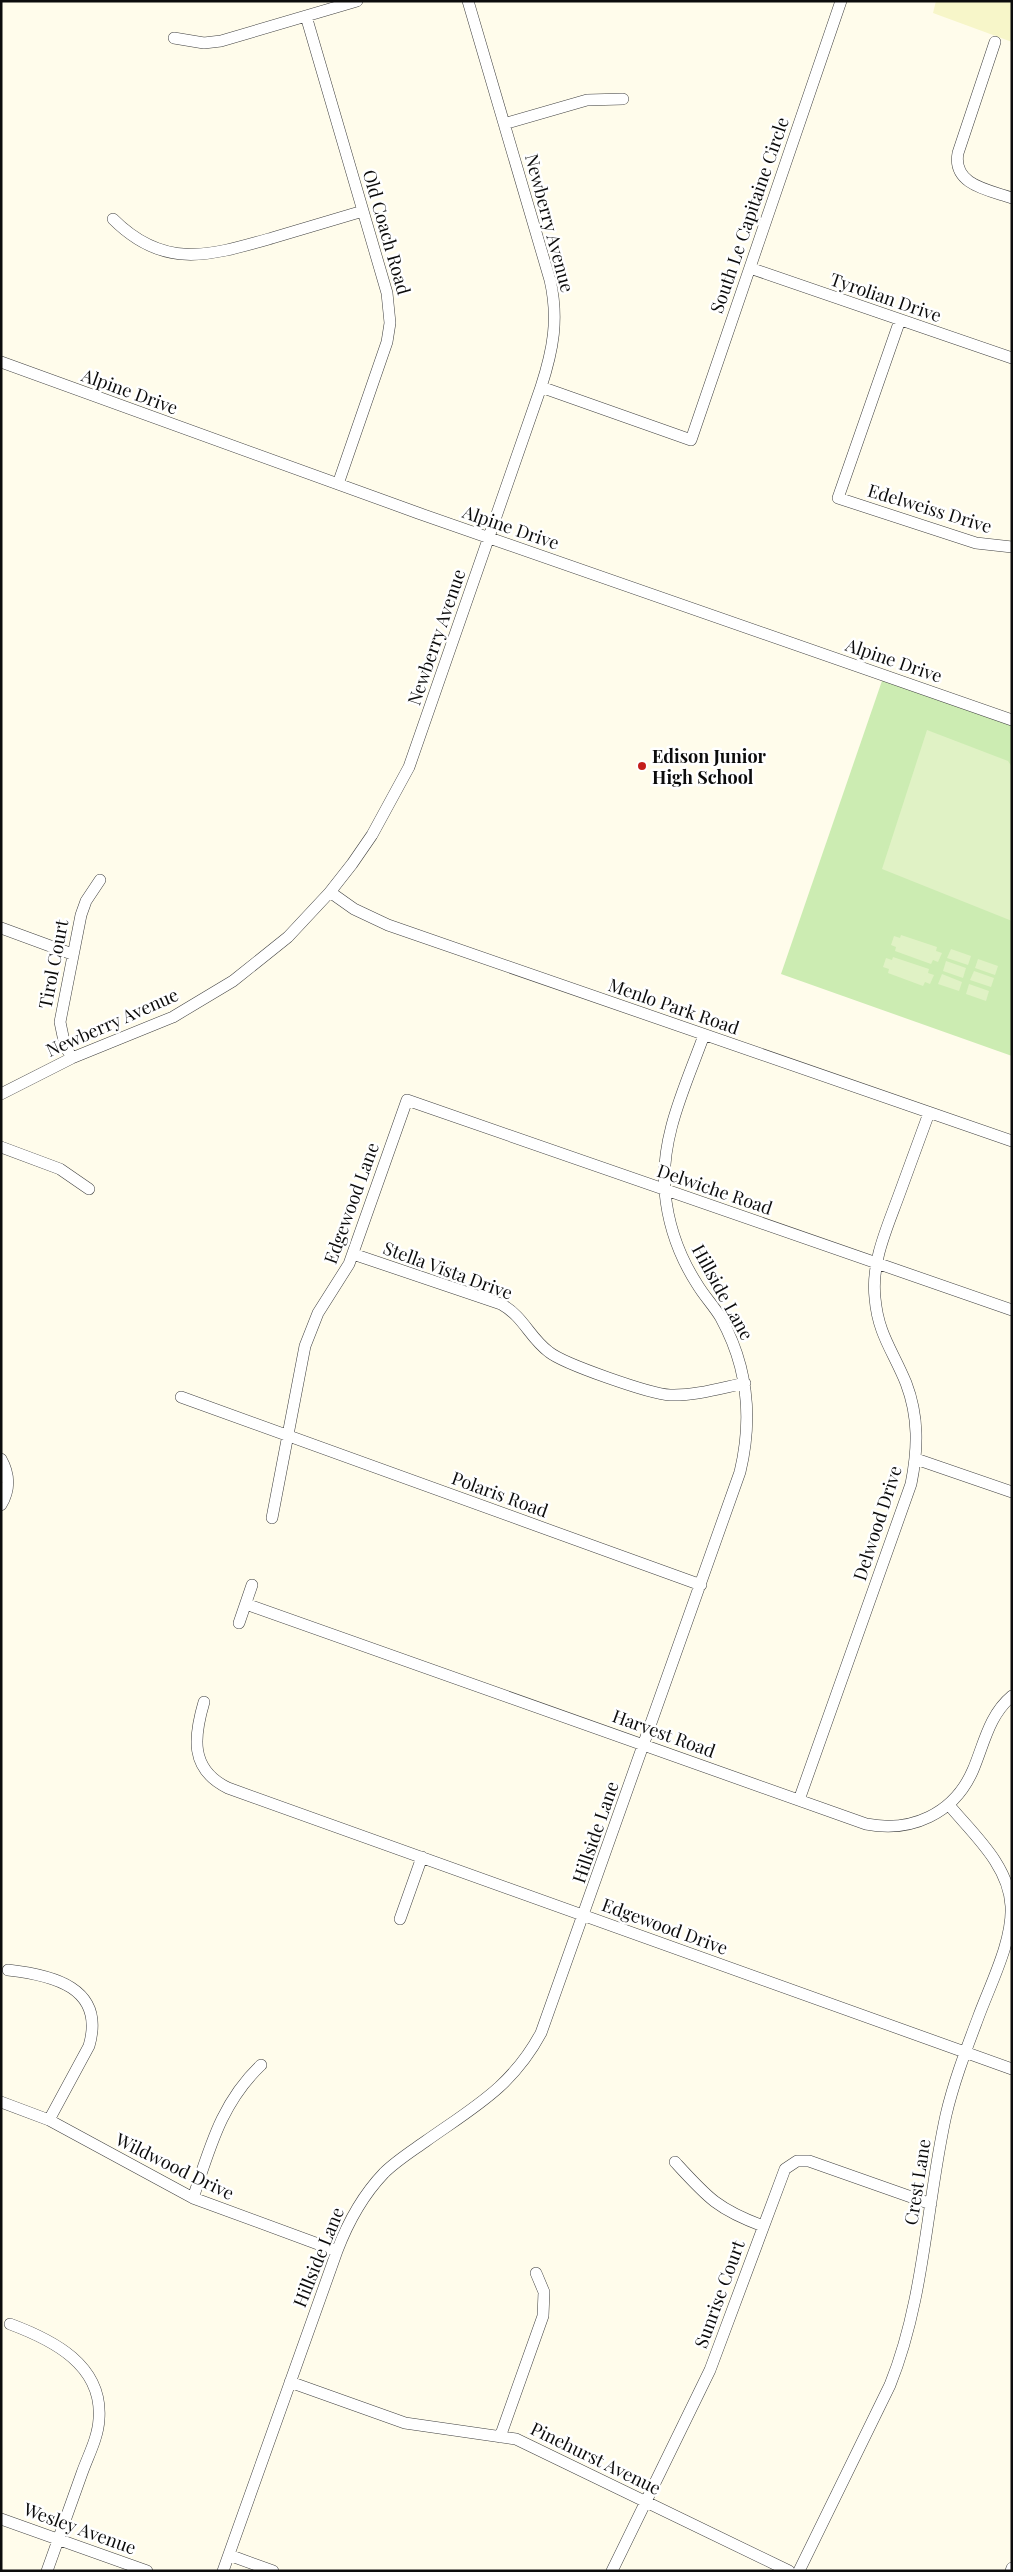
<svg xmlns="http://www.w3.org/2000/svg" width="1013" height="2572" viewBox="0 0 1013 2572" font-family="'Playfair Display',serif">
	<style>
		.farmland { fill: #f7f6c9 }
		.green { fill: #ccecb2 }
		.pitch { fill: #e0f2c5 }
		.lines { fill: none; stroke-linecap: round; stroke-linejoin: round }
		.minor-casing { stroke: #3f3f3f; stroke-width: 12 }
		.minor { stroke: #fff; stroke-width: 11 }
		.poi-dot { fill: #c41e1c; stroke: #fff; stroke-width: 2 }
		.labels { text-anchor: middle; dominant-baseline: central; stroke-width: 5; stroke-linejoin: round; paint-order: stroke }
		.street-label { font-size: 18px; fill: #0c0c0c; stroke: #fff }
		.poi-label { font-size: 18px; font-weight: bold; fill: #0c0c0c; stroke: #fff; text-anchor: start }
	</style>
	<rect width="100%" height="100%" fill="#fffceb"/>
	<path class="farmland" d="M 936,1 L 1012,1 L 1012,42 L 933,13 Z"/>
	<path class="green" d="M 884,675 L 1012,720 L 1012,1056 L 781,974 Z"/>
	<path class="pitch" d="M 927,730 L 1008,761 L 1012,767 L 1012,921 L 882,869 Z
		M 901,935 L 937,947 L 936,951 L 942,953 L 938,962 L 933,960 L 931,964 L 895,951 L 896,947 L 891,945 L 894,936 L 900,938 Z
		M 951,949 L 971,956 L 968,965 L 947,958 Z
		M 893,957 L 929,969 L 928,973 L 934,975 L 930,984 L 925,982 L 923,986 L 888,973 L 889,969 L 883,967 L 886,958 L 892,960 Z
		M 978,959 L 998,966 L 995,975 L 975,968 Z
		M 946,961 L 966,968 L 963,978 L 943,971 Z
		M 974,971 L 994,978 L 991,987 L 970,980 Z
		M 942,974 L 962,982 L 959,991 L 938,984 Z
		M 969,984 L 989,991 L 986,1001 L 966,994 Z"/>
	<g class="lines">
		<g class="minor-casing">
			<path id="minor" d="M 306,16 L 387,293 L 390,323 L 387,342 L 338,484
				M 174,38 L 204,43 L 221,41 L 357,1
				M 995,42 L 958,153 C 952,185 989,190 1012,198
				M 504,124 L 587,100 L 623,99
				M 113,219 C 164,270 209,256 272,238 C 302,229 333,220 363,211
				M 750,268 L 1012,358
				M 900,320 L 838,498 L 976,543 L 1012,547
				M 1,362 L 418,513 L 1012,720
				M 541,387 L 691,440 L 841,1
				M 330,892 L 354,909 L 388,925 L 1012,1141
				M 1,928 L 72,954
				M 72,1058 L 65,1046 L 60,1022 L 81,915 L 86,901 L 100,880
				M 1,1094 L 72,1058 L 173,1017 L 233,981 L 288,937 L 330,892 L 352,864 L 372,835 L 409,767 L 541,387 C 553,350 559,319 550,280 L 468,1
				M 1,1147 L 60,1169 L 89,1189
				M 353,1254 L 501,1304 C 524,1317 529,1337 549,1352 C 564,1364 650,1394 670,1395 C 694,1396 721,1388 745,1383
				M 181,1397 L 701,1585
				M 1,1459 C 10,1475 10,1490 1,1505
				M 916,1459 L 1012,1492
				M 272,1518 L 305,1346 L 318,1313 L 349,1264 L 407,1100 L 1012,1310
				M 246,1604 L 866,1824 C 911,1833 954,1814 973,1770 C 984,1744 989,1715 1012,1696
				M 239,1623 L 252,1585
				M 204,1702 C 194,1736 189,1769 228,1788 L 1012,2069
				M 799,1800 L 911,1484 C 918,1449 919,1417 906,1383 C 893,1351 878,1334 875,1298 C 871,1262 887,1228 899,1195 C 909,1168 919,1140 929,1113
				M 400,1919 L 422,1857
				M 8,1970 C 52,1975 106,1987 89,2046 L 49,2120
				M 1,2102 L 49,2120 L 193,2198 L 337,2251
				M 675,2162 C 707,2197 717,2209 763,2226
				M 193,2198 C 210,2148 221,2103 261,2065
				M 10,2324 C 53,2340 103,2365 99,2419 C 98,2438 88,2456 82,2473 C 70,2506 59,2538 47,2571
				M 290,2382 L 405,2423 L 516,2439 L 789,2571
				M 500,2437 L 543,2316 L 544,2292 L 536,2273
				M 1,2519 L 147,2571
				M 229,2555 L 273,2571
				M 223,2571 L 337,2251 C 348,2222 362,2196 384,2173 C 396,2161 412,2151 426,2141 C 474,2107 512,2087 541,2033 L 740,1472 C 753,1418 748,1367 721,1318 C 714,1306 704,1296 697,1284 C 679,1256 668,1224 665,1192 C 660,1137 686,1085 704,1035
				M 612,2571 L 710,2370 L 785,2169 L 797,2161 L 809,2161 L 931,2204
				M 799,2571 L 890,2385 C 925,2298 926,2205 946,2115 C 954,2081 966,2050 978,2018 C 990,1985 1013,1941 1011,1906 C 1009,1865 973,1834 949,1805
				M 1011,2571 L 1012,2568"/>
		</g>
		<use href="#minor" class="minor"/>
	</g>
	<circle class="poi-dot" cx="642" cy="766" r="5"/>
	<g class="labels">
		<g class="street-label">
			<text transform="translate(749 215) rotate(-71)">South Le Capitaine Circle</text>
			<text transform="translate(550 223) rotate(75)">Newberry Avenue</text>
			<text transform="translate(387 232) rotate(74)">Old Coach Road</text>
			<text transform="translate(886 297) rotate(19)">Tyrolian Drive</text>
			<text transform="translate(130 391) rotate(20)">Alpine Drive</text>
			<text transform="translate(930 508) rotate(17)">Edelweiss Drive</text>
			<text transform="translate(511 527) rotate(19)">Alpine Drive</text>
			<text transform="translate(436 637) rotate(-71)">Newberry Avenue</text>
			<text transform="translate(894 660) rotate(19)">Alpine Drive</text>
			<text transform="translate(53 964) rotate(-79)">Tirol Court</text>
			<text transform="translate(674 1006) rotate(19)">Menlo Park Road</text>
			<text transform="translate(112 1022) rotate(-24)">Newberry Avenue</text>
			<text transform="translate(715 1189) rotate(19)">Delwiche Road</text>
			<text transform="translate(351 1203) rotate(-70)">Edgewood Lane</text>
			<text transform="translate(448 1270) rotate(20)">Stella Vista Drive</text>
			<text transform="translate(723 1292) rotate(61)">Hillside Lane</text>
			<text transform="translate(500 1494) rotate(20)">Polaris Road</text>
			<text transform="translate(877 1523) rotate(-72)">Delwood Drive</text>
			<text transform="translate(664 1733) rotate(20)">Harvest Road</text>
			<text transform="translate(595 1832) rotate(-71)">Hillside Lane</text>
			<text transform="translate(665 1926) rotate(20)">Edgewood Drive</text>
			<text transform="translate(175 2166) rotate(26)">Wildwood Drive</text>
			<text transform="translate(917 2182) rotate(-81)">Crest Lane</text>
			<text transform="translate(318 2257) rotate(-68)">Hillside Lane</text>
			<text transform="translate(719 2294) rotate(-70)">Sunrise Court</text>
			<text transform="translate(596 2458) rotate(26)">Pinehurst Avenue</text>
			<text transform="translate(80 2528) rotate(20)">Wesley Avenue</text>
		</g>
		<g class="poi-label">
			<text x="652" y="756">Edison Junior<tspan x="652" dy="21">High School</tspan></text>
		</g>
	</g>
	<rect width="1013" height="2572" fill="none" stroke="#0c0c0c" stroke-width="5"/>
</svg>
